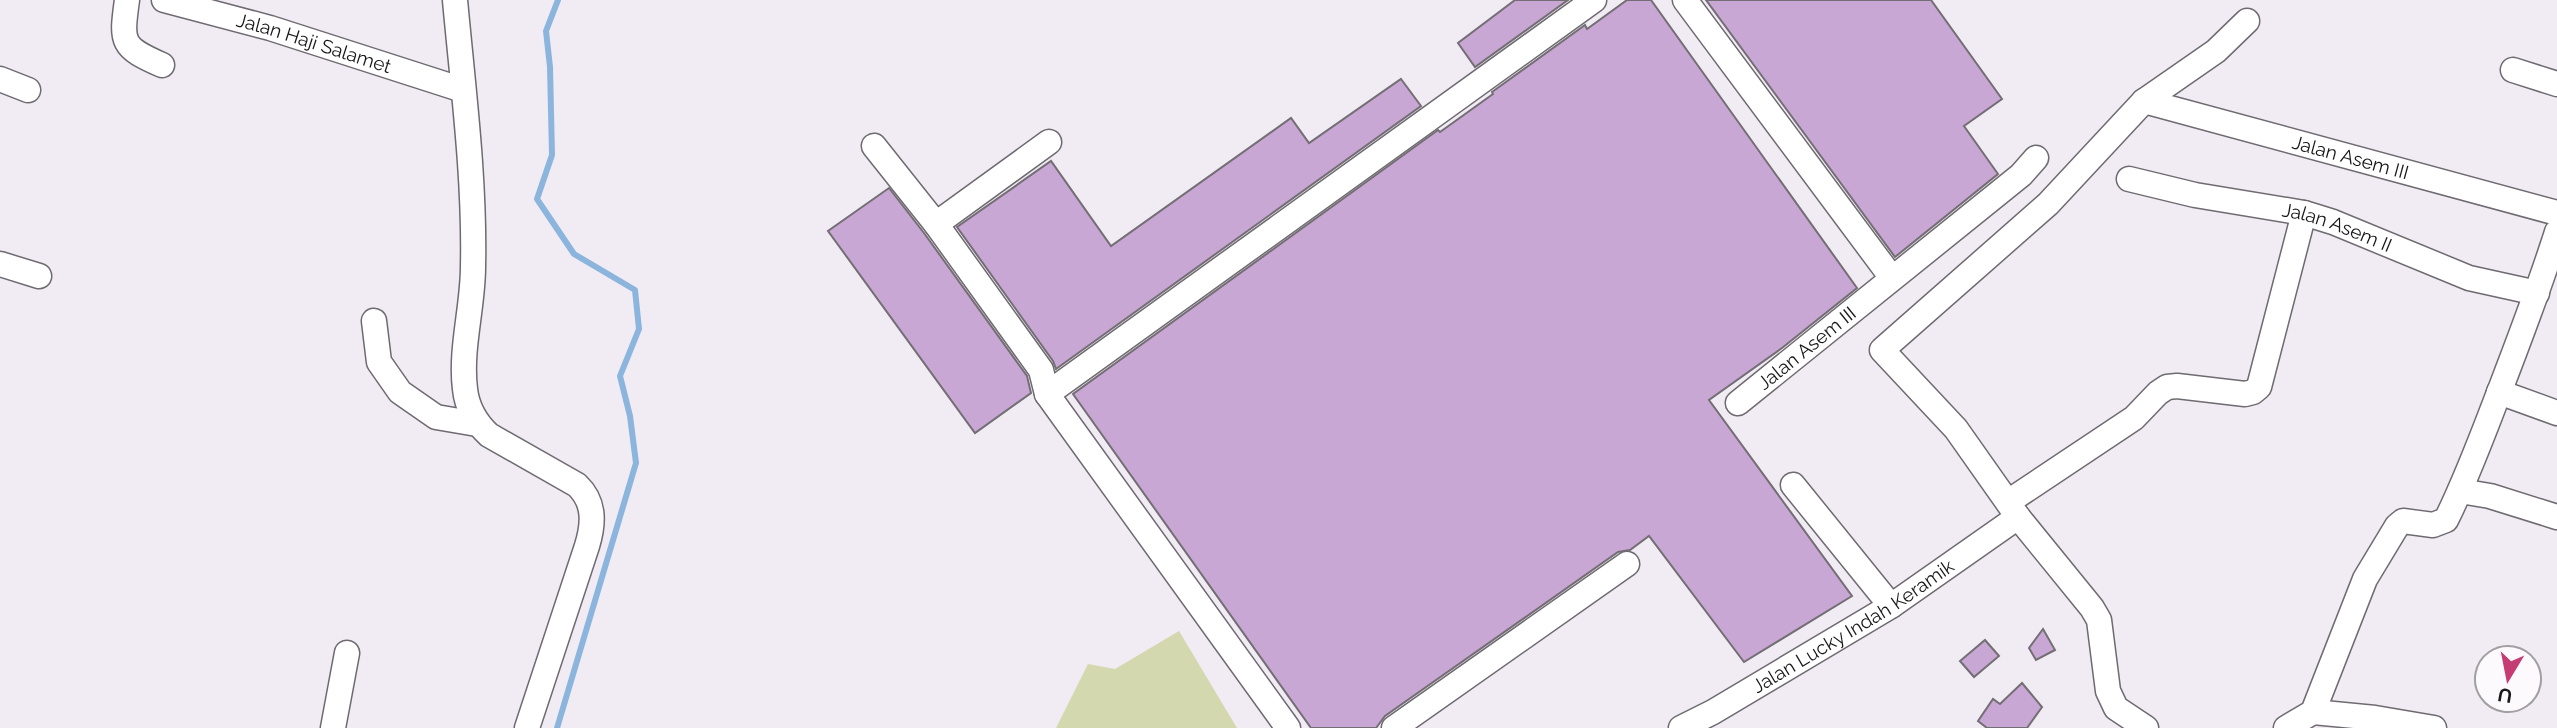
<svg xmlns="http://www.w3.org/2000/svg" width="2557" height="728" viewBox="0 0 2557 728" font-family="Raleway,sans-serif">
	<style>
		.green { fill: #d4d8ae }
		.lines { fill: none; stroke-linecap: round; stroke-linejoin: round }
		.stream { stroke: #8cb5de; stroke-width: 6 }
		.building { fill: #c9a7d4; stroke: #736e74; stroke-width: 2 }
		.minor-casing { stroke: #6f6a71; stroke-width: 27 }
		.minor { stroke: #fff; stroke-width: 24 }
		.labels { text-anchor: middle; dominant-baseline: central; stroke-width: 5; stroke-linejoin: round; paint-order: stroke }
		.street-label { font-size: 19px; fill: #181619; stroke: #fdfafe }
	</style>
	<rect width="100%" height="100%" fill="#f1ecf3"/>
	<path class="green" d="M 1179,631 L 1237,728 L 1056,728 L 1088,664 L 1115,669 Z"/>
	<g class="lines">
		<path class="stream" d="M 557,728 L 636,463 L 630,416 L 620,376 L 639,329 L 635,290 L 574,254 L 537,199 L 552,155 L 550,67 L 546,31 L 558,0"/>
	</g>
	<path class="building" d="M 1515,0 L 1568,0 L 1475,67 L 1458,43 Z
		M 1627,0 L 1651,0 L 1857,288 L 1782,348 L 1709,400 L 1852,596 L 1744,662 L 1649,536 L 1630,550 L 1618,552 L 1385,716 L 1376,728 L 1311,728 L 1073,394 L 1438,130 L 1440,132 L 1493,94 L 1492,92 L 1585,25 L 1587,29 Z
		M 1706,0 L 1931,0 L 2002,99 L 1964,126 L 1998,174 L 1895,257 Z
		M 1401,79 L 1421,106 L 1056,369 L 1053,361 L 957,227 L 1051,161 L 1111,246 L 1291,118 L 1309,143 Z
		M 889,188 L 924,233 L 1027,376 L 1031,393 L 975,433 L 828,231 Z
		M 2043,629 L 2055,650 L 2036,660 L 2029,648 Z
		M 1985,640 L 1999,656 L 1974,677 L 1960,661 Z
		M 2022,683 L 2042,707 L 2027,728 L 1987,728 L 1978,721 L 1993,699 L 2000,704 Z"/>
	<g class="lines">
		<g class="minor-casing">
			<g id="minor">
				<path d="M 127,0 C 121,43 121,47 162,65"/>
				<path id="s1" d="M 164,0 L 270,28 L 463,90"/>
				<path d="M 455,0 C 463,88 475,178 473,267 C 473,307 460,349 465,389 C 467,408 475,422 489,435 L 577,485 C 595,502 594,523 587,546 L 527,728"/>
				<path d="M 1685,0 L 1892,278"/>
				<path d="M 2513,70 L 2557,84"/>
				<path d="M 0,79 L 28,90"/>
				<path id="s2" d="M 2144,101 L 2557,213"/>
				<path d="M 874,146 L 936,224 L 1041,370 L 1047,394 L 1288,728"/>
				<path id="s3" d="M 2129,179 L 2195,195 L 2304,213 L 2333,222 L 2469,278 L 2537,293"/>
				<path d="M 936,224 L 1049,142"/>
				<path d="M 0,264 L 39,276"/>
				<path d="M 374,321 L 379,362 L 400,392 L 436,417 L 477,424"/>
				<path d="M 2499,392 L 2557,413"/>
				<path d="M 1047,394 L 1594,0"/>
				<path id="s4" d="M 1738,403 L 2021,175 L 2036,158"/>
				<path d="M 1793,485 L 1891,606"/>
				<path d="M 2460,491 L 2490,496 L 2557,517"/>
				<path d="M 2008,502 L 2134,418 L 2158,393 L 2167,387 L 2177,386 L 2245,394 L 2253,392 L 2259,387 L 2304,213"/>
				<path d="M 2313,712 L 2375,718 L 2434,728"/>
				<path d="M 333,728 L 347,653"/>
				<path d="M 1394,728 L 1627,564"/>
				<path id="s5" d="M 1681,728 L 1713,712 L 1891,606 L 2018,517"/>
				<path d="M 2146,728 L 2116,708 L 2108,691 L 2099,620 L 2092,608 L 2018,517 L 1956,429 L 1882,350 L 2048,204 L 2144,101 L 2216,51 L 2247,21"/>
				<path d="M 2286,728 L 2313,712 L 2365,579 L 2397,526 L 2403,521 L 2433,525 L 2446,520 C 2467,478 2483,434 2500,390 C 2520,338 2540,286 2557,232"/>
			</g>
		</g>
		<use href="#minor" class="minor"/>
	</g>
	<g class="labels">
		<g class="street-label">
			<text stroke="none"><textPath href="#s1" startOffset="156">Jalan Haji Salamet</textPath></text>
			<text stroke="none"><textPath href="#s2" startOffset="214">Jalan Asem III</textPath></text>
			<text stroke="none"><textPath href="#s3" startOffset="214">Jalan Asem II</textPath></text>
			<text stroke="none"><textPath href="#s4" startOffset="88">Jalan Asem III</textPath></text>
			<text stroke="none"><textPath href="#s5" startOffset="200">Jalan Lucky Indah Keramik</textPath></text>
		</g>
	</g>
	<g transform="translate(2508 679) rotate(190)"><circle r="33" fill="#fdfafe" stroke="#a19fa2" stroke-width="2"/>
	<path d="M0-5L12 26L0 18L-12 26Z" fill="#c53c75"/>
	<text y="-10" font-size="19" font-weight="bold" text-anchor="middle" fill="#181619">U</text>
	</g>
</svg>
